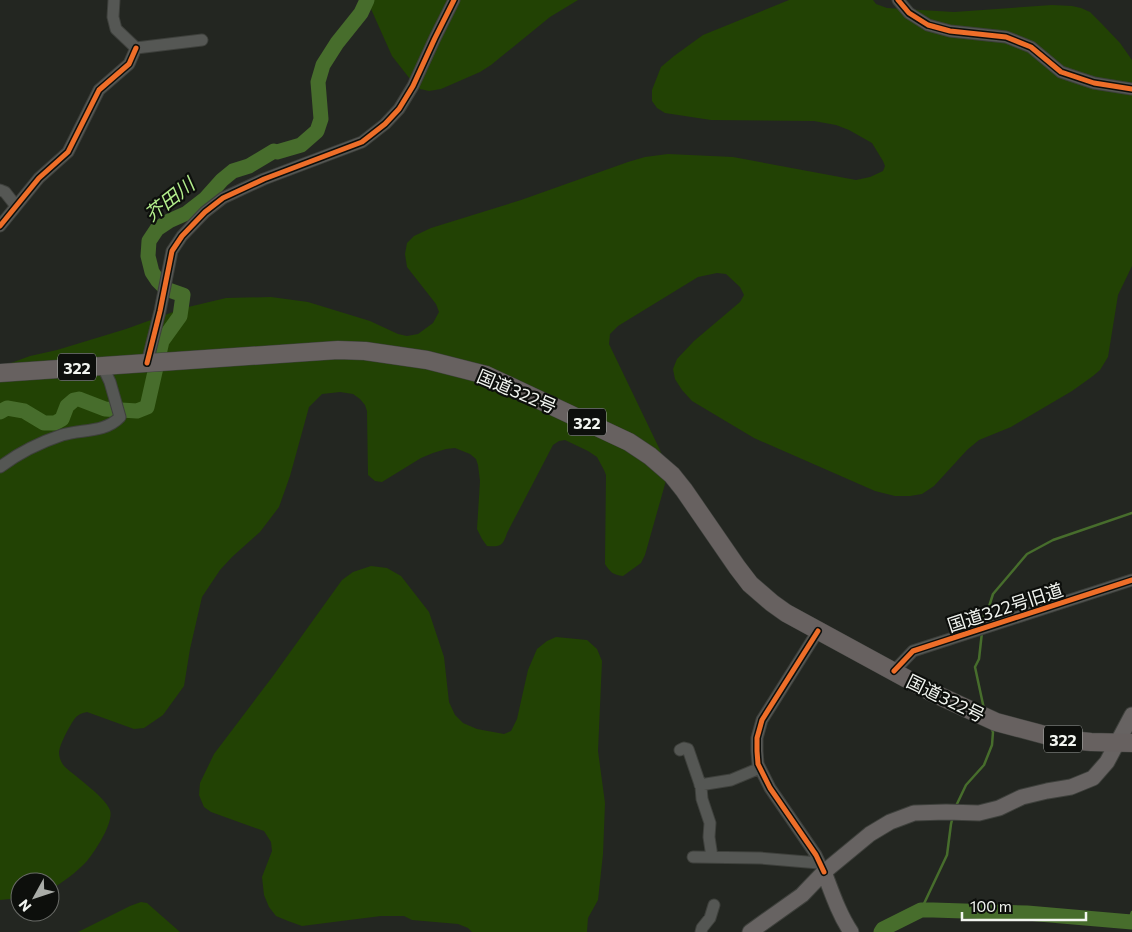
<svg xmlns="http://www.w3.org/2000/svg" width="1132" height="932" viewBox="0 0 1132 932" font-family="Commissioner,'Noto Sans JP',sans-serif">
	<style>
		.green { fill: #224204 }
		.lines { fill: none; stroke-linecap: round; stroke-linejoin: round }
		.stream { stroke: #476d2c; stroke-width: 2.5 }
		.river { stroke: #476d2c; stroke-width: 15 }
		.minor-casing { stroke: #3e403c; stroke-width: 13 }
		.major-casing { stroke: #3e403c; stroke-width: 17 }
		.highway-casing { stroke: #3e403c; stroke-width: 19 }
		.minor { stroke: #555754; stroke-width: 11 }
		.major { stroke: #676362; stroke-width: 15 }
		.highway { stroke: #676160; stroke-width: 18 }
		.cycleway-casing { stroke: #0d0f0c; stroke-width: 8 }
		.cycleway { stroke: #ee6e29; stroke-width: 5 }
		.labels { text-anchor: middle; dominant-baseline: central; stroke-width: 4.5; stroke-linejoin: round; paint-order: stroke }
		.shield { fill: #0d0f0c; stroke: #adb0ac; stroke-width: 1 }
		.shield-label { font-size: 16px; font-weight: bold; fill: #f2f5f0 }
		.street-label { font-size: 18px; fill: #f2f5f0; stroke: #0d0f0c }
		.water-label { font-size: 19px; font-style: italic; fill: #b3ee8c; stroke: #0d0f0c }
	</style>
	<rect width="100%" height="100%" fill="#232621"/>
	<path class="green" d="M 367,0 L 578,0 L 550,17 L 491,65 L 480,72 L 441,89 L 429,91 L 420,89 L 410,79 L 392,56 Z
		M 789,0 L 873,0 L 876,4 L 887,8 L 954,12 L 1052,5 L 1072,6 L 1081,8 L 1090,12 L 1101,23 L 1120,43 L 1132,60 L 1132,266 L 1118,295 L 1108,357 L 1100,370 L 1093,376 L 1072,391 L 1011,427 L 979,440 L 967,450 L 934,486 L 922,494 L 910,496 L 895,496 L 875,491 L 754,438 L 692,401 L 682,390 L 675,379 L 673,369 L 677,359 L 694,341 L 740,302 L 744,295 L 740,287 L 726,274 L 717,273 L 698,277 L 618,326 L 610,334 L 609,344 L 660,450 L 666,465 L 667,477 L 645,555 L 641,563 L 623,576 C 613,575 610,572 605,564 L 606,475 L 604,470 L 597,457 L 588,451 L 565,440 L 559,441 L 553,445 L 507,533 C 503,546 500,547 487,546 L 482,539 L 477,529 L 480,481 L 478,465 L 476,459 L 470,454 L 455,448 L 446,449 L 433,453 L 421,458 L 382,482 L 375,481 L 368,475 L 367,411 L 365,405 L 360,399 L 353,394 L 340,392 L 322,394 L 309,407 L 290,476 L 279,507 L 260,532 L 232,557 L 220,570 L 202,597 L 190,649 L 184,686 L 163,715 L 144,728 L 134,729 L 87,712 C 82,713 80,714 76,717 C 71,723 59,745 59,753 C 59,758 62,764 65,767 C 76,777 105,797 110,810 C 114,823 95,851 87,861 C 77,872 63,882 50,890 L 50,882 L 20,882 L 20,898 L 0,900 L 0,367 L 30,356 L 57,350 L 126,329 L 184,308 L 226,298 L 271,297 L 308,302 L 370,321 L 398,334 L 407,336 L 418,334 L 433,323 L 439,312 L 436,304 L 407,267 L 405,254 L 407,243 L 414,236 L 431,228 L 521,200 L 628,162 L 645,157 L 668,154 L 733,157 L 856,180 L 870,177 L 883,171 L 885,166 L 883,161 L 872,143 L 849,130 L 836,125 L 814,121 L 711,120 L 665,113 L 657,108 L 652,101 L 652,90 L 661,67 L 674,56 L 703,35 Z
		M 371,566 L 387,568 L 401,576 L 429,612 L 444,657 L 449,702 L 455,715 L 463,723 L 477,729 L 504,734 L 511,731 L 517,719 L 528,670 L 537,649 L 547,641 L 556,637 L 587,640 L 597,649 L 602,661 L 598,751 L 605,803 L 603,854 L 598,900 L 588,918 L 587,932 L 472,932 L 468,928 L 458,924 L 412,920 L 404,916 L 381,916 L 302,926 L 288,921 L 276,916 L 269,907 L 264,895 L 262,877 L 272,851 L 271,842 L 264,831 L 211,812 L 204,807 L 199,795 L 200,783 L 214,754 L 273,676 L 342,580 L 353,572 Z
		M 141,902 L 147,903 L 180,932 L 78,932 L 130,906 Z"/>
	<g class="lines">
		<path class="stream" d="M 983,624 L 983,617 L 987,613 L 993,594 L 1027,554 L 1053,540 L 1132,513
			M 982,632 L 979,659 L 975,667 L 984,709
			M 956,806 L 966,785 L 984,765 L 992,745 L 993,732 L 991,728
			M 921,910 L 947,855 L 951,824 L 953,816
			M 1125,922 L 1130,917 L 1132,912"/>
		<path class="river" d="M 0,412 L 7,408 L 24,411 L 44,423 L 55,423 L 62,419 L 67,406 L 74,400 L 79,399 L 105,409 L 137,411 L 147,407 L 162,341 L 180,316 L 183,295 L 166,289 L 158,281 L 152,272 L 148,256 L 149,241 L 157,229 L 169,221 L 187,213 L 205,199 L 222,180 L 233,171 L 249,166 L 274,151 L 277,152 L 301,145 L 317,131 L 321,119 L 318,82 L 323,65 L 337,43 L 361,13 L 367,0
			M 881,932 L 883,929 L 921,910 L 933,910 L 1027,913 L 1132,922"/>
		<g class="minor-casing">
			<path id="minor" d="M 114,0 L 113,17 L 116,29 L 136,48
				M 898,0 L 909,13 L 928,25 L 950,31 L 1006,37 L 1031,47 L 1061,72 L 1094,83 L 1132,89
				M 136,48 L 202,40
				M 0,190 L 5,192 L 16,206
				M 0,226 L 39,178 L 68,152 L 99,90 L 129,64 L 136,48
				M 147,363 L 160,311 L 172,251 L 182,236 L 205,212 L 223,198 L 264,179 L 362,142 L 385,124 L 399,109 L 413,86 L 435,38 L 454,0
				M 0,467 C 20,452 38,443 62,435 C 82,429 105,433 120,417 L 110,382 L 102,365
				M 818,631 L 762,720 L 757,738 L 757,751 L 758,764 L 770,788 L 816,855 L 824,872
				M 894,671 L 913,651 L 1132,580
				M 680,750 L 684,748 L 688,749 L 701,787 L 702,799 L 710,823 L 709,837 L 712,857
				M 700,785 L 731,780 L 760,768
				M 693,857 L 760,858 L 819,863
				M 701,932 L 702,928 L 710,918 L 714,905"/>
		</g>
		<g class="major-casing">
			<path id="major" d="M 824,872 C 832,893 839,914 851,932
				M 750,932 L 802,895 L 824,872 L 870,834 L 890,822 L 914,813 L 946,812 L 979,813 L 999,808 L 1022,797 L 1047,791 L 1071,787 L 1093,778 L 1107,762 L 1132,715"/>
		</g>
		<g class="highway-casing">
			<path id="highway" d="M 0,373 L 338,350 L 365,351 L 427,360 L 486,375 L 629,442 L 650,456 L 672,475 L 684,490 L 737,567 L 750,584 L 772,603 L 786,613 L 931,692 L 996,722 L 1060,739 L 1091,742 L 1132,743"/>
		</g>
		<use href="#minor" class="minor"/>
		<use href="#major" class="major"/>
		<use href="#highway" class="highway"/>
		<g class="cycleway-casing">
			<path id="cycleway" d="M 898,0 L 909,13 L 928,25 L 950,31 L 1006,37 L 1031,47 L 1061,72 L 1094,83 L 1132,89
				M 0,226 L 39,178 L 68,152 L 99,90 L 129,64 L 136,48
				M 147,363 L 160,311 L 172,251 L 182,236 L 205,212 L 223,198 L 264,179 L 362,142 L 385,124 L 399,109 L 413,86 L 435,38 L 454,0
				M 818,631 L 762,720 L 757,738 L 757,751 L 758,764 L 770,788 L 816,855 L 824,872
				M 894,671 L 913,651 L 1132,580"/>
		</g>
		<use href="#cycleway" class="cycleway"/>
	</g>
	<g class="labels">
		<g class="shield">
			<rect x="58" y="353.5" width="38" height="27" rx="4"/>
			<rect x="568" y="408.5" width="38" height="27" rx="4"/>
			<rect x="1044" y="725.5" width="38" height="27" rx="4"/>
		</g>
		<g class="shield-label">
			<text x="77" y="367">322</text>
			<text x="587" y="422">322</text>
			<text x="1063" y="739">322</text>
		</g>
		<g class="street-label">
			<text transform="translate(517 391) rotate(23)">国道322号</text>
			<text transform="translate(1005 607) rotate(-18)">国道322号旧道</text>
			<text transform="translate(946 698) rotate(26)">国道322号</text>
		</g>
		<g class="water-label">
			<text transform="translate(169 199) rotate(-38)">芥田川</text>
		</g>
	</g>
	<g transform="translate(35 897) rotate(230)"><circle r="24" fill="#0d0f0c" stroke="#696b67"/>
	<path d="M0-4L9 19L0 12L-9 19Z" fill="#aaada8"/>
	<text y="-8" font-size="14" font-weight="bold" text-anchor="middle" fill="#f2f5f0">N</text>
	</g>
	<path d="M962 912v8h124v-8" fill="none" stroke="#f2f5f0" stroke-width="2.5"/>
	<text x="970" y="912" font-size="15" fill="#f2f5f0" stroke="#0d0f0c" stroke-width="4" paint-order="stroke">100 m</text>
</svg>
